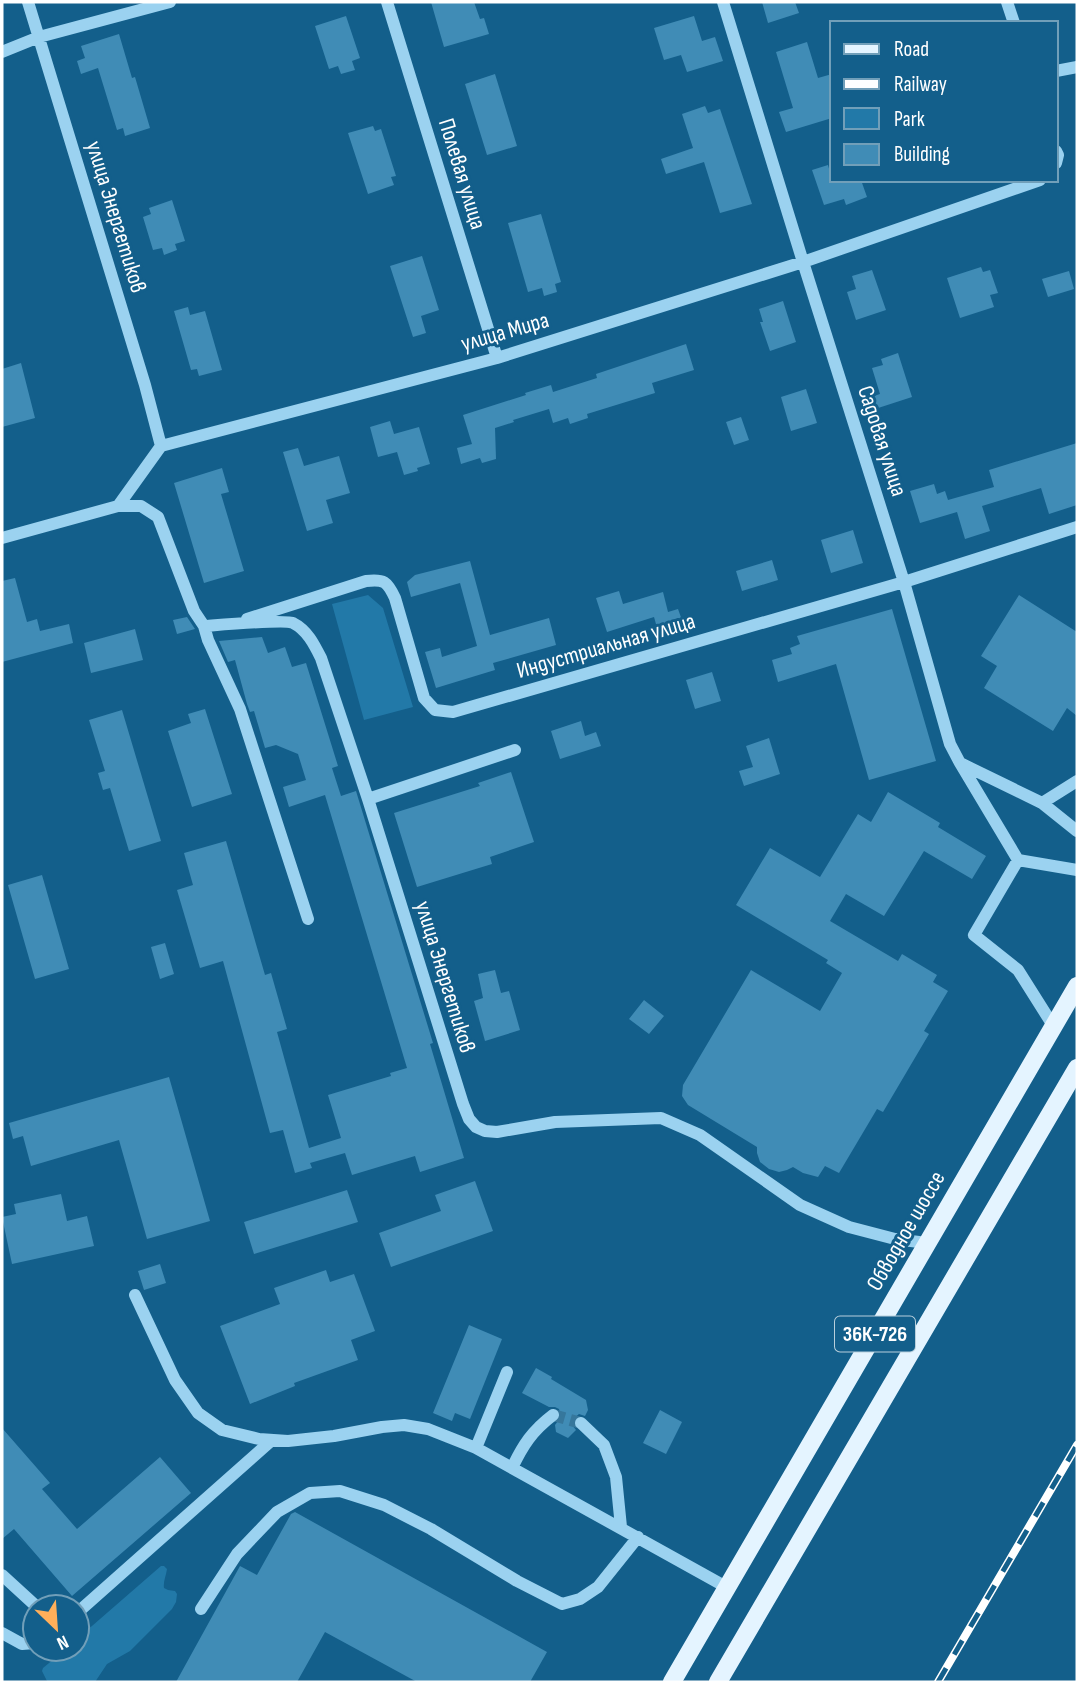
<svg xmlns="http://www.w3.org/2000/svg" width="1079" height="1684" viewBox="0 0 1079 1684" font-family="'Sofia Sans Condensed',sans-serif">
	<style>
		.green { fill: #2279a8 }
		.building { fill: #408cb6 }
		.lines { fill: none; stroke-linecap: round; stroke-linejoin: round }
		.minor-tunnel { stroke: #36779c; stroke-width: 12; stroke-dasharray: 12 6; stroke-linecap: butt }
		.minor { stroke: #9bd2f0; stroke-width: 12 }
		.major { stroke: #e4f4ff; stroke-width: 18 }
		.rail-casing { stroke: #fff; stroke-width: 8 }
		.rail { stroke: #135f8b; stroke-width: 5; stroke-dasharray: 16; stroke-linecap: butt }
		.labels { text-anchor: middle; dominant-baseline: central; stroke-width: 6; stroke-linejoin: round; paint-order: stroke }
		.shield { fill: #135f8b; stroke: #b8cfdc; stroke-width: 2 }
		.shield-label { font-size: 21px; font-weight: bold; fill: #fff }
		.street-label { font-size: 23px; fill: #fff; stroke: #135f8b }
	</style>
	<rect width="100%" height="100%" fill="#135f8b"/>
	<path class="green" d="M 368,595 L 383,608 L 413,707 L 364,720 L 332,604 Z
		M 161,1566 L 164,1566 L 167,1569 C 166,1576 163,1582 164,1588 L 168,1590 L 175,1591 L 177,1594 L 176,1602 L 172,1609 L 130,1651 L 107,1664 L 95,1682 L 50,1682 L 47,1681 L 42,1671 L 43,1668 L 66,1649 L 77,1649 L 77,1639 Z"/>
	<path class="building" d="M 431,2 L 474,2 L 480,19 L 484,18 L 489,34 L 444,47 Z
		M 762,2 L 795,2 L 799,13 L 768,23 Z
		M 346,16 L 360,58 L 352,61 L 355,70 L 341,74 L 338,66 L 329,69 L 315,26 Z
		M 694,16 L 702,41 L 715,37 L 723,61 L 687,72 L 681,55 L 664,60 L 654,28 Z
		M 119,34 L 132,78 L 135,77 L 150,128 L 125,136 L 123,128 L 117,130 L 98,68 L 81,74 L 77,61 L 85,58 L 81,46 Z
		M 807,42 L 818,78 L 832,74 L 832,118 L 786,132 L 779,112 L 793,108 L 776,52 Z
		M 495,74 L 517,146 L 487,155 L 465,84 Z
		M 705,106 L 708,113 L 720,109 L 752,204 L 720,213 L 704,162 L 666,174 L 661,159 L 693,148 L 682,114 Z
		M 373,126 L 375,131 L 381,129 L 396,176 L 391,177 L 394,185 L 368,194 L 348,133 Z
		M 828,165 L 832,180 L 861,180 L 867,197 L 846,205 L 844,199 L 824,205 L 812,170 Z
		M 172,200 L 185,241 L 175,244 L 177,250 L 164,255 L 162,248 L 153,250 L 143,217 L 151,214 L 149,208 Z
		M 541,214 L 561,282 L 555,284 L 557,292 L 544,296 L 542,288 L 528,292 L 508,223 Z
		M 422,256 L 439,310 L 421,316 L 426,333 L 413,337 L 390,266 Z
		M 981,267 L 983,272 L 990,270 L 998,293 L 990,295 L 994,307 L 960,318 L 947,278 Z
		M 872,270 L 886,310 L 856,320 L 847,292 L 856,289 L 852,276 Z
		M 1069,271 L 1074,289 L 1048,297 L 1042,279 Z
		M 783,301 L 796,342 L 770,351 L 760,322 L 763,322 L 759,309 Z
		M 188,307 L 190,315 L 205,311 L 222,370 L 199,376 L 197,369 L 191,370 L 174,311 Z
		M 686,344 L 694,370 L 652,383 L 655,393 L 587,414 L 588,418 L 570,424 L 568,418 L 553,423 L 549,409 L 513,420 L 514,422 L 495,428 L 496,459 L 482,463 L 480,458 L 461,464 L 457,448 L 472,444 L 463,415 L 526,395 L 525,393 L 551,385 L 553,392 L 597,378 L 596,374 Z
		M 898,353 L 912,397 L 872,410 L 868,398 L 880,394 L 872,368 L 883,365 L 881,359 Z
		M 21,363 L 35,418 L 2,427 L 2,369 Z
		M 806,389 L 817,423 L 791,431 L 781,397 Z
		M 741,417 L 749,440 L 734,445 L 726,422 Z
		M 390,421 L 394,434 L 419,427 L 430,464 L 417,468 L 418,471 L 404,475 L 397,452 L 378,457 L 370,427 Z
		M 1077,443 L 1077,505 L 1049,514 L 1041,488 L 982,506 L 990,531 L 965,539 L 957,512 L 920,523 L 910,491 L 934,484 L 937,494 L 945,491 L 948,500 L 994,487 L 989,470 Z
		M 298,448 L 304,466 L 339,456 L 350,493 L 326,500 L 333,523 L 307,531 L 283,452 Z
		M 222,468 L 229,492 L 221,494 L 244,571 L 204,583 L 174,483 Z
		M 853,530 L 863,563 L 831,573 L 821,540 Z
		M 772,560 L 778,580 L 742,591 L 736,571 Z
		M 470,561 L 490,635 L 549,618 L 556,645 L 493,663 L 495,670 L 436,688 L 425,652 L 440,648 L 442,657 L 477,646 L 460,583 L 411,597 L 407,582 L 415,575 Z
		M 15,578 L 27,622 L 37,619 L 40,631 L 69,624 L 73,643 L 2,662 L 2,581 Z
		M 619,591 L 623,604 L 663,592 L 668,612 L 678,609 L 683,623 L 658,631 L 654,617 L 607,632 L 596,598 Z
		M 1019,595 L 1077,632 L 1077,716 L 1067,708 L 1053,731 L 984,688 L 997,666 L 981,656 Z
		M 892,609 L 936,761 L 869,780 L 836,664 L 778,682 L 772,660 L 792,654 L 790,648 L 800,644 L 797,636 Z
		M 187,617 L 195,629 L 177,634 L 173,620 Z
		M 135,629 L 143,660 L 91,673 L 84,643 Z
		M 262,637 L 268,653 L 285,647 L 292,667 L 306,663 L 338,766 L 332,768 L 341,796 L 356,791 L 433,1043 L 430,1044 L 464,1158 L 420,1172 L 415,1156 L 352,1175 L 345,1153 L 310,1163 L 312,1168 L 295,1173 L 283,1130 L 270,1133 L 223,961 L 200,968 L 177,890 L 193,885 L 184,853 L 226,841 L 265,975 L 271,973 L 287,1029 L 277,1032 L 309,1148 L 341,1138 L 328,1095 L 391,1076 L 390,1073 L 407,1068 L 325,795 L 289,807 L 283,787 L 306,780 L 298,754 L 276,745 L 265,748 L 254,711 L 250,712 L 247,704 L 235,660 L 228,662 L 219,641 Z
		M 712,672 L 721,701 L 695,709 L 686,680 Z
		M 205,709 L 232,794 L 192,807 L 168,731 L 191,723 L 188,714 Z
		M 122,710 L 161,841 L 129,851 L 110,788 L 103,790 L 98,773 L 105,771 L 89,720 Z
		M 581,721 L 585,736 L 596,732 L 601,746 L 560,759 L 551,731 Z
		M 769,738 L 780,774 L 744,786 L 739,771 L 753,767 L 746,746 Z
		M 511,772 L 534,842 L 490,857 L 492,864 L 417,887 L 394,813 L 480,786 L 478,783 Z
		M 888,792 L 940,823 L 938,827 L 986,856 L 972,879 L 924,851 L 884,916 L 846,894 L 830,921 L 898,961 L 902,954 L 937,975 L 933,982 L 948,991 L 924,1031 L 929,1034 L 883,1112 L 877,1109 L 839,1173 L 825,1166 L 818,1177 L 803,1173 L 793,1167 L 787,1170 L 779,1172 L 769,1169 L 760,1162 L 757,1153 L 757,1147 L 688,1105 L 682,1096 L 683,1085 L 751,970 L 820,1011 L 842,973 L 826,963 L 828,960 L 736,905 L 770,848 L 820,877 L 858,814 L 871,822 Z
		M 42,875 L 69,969 L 35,979 L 8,885 Z
		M 165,943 L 174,974 L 160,979 L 151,947 Z
		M 495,970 L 501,993 L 509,991 L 520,1030 L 485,1041 L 474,1001 L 483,998 L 478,974 Z
		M 644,1000 L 664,1016 L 649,1034 L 629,1019 Z
		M 169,1077 L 210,1221 L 147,1239 L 119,1140 L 31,1166 L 23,1136 L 13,1139 L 9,1123 Z
		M 475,1181 L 493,1231 L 391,1267 L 379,1233 L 441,1211 L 435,1195 Z
		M 347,1190 L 358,1222 L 254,1254 L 244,1222 Z
		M 61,1194 L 67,1221 L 87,1216 L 94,1246 L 12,1264 L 2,1217 L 16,1214 L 14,1204 Z
		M 160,1264 L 166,1283 L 144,1290 L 138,1271 Z
		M 326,1270 L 330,1282 L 354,1274 L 375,1331 L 351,1340 L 358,1360 L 294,1383 L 295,1386 L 250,1404 L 220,1326 L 280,1304 L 274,1288 Z
		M 469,1325 L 502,1339 L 470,1419 L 455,1413 L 452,1421 L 433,1413 Z
		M 536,1368 L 552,1377 L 551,1379 L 586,1400 L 588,1410 L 585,1416 L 579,1414 L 574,1418 L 572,1425 L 576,1430 L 568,1438 L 556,1432 L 555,1425 L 561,1417 L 559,1409 L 555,1407 L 549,1407 L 522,1393 Z
		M 660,1410 L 682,1422 L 666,1454 L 643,1443 Z
		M 2,1428 L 50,1483 L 42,1489 L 77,1529 L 160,1457 L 191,1493 L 72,1596 L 14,1529 L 2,1539 Z
		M 295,1512 L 547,1652 L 530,1682 L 417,1682 L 325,1632 L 297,1682 L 176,1682 L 240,1566 L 257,1575 L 291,1514 Z"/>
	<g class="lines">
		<path class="minor-tunnel" d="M 553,1415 L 581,1423"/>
		<path class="minor" d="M 28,2 L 145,385 L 161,446
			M 387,2 L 497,358
			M 723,2 L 803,262 L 904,582 L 950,744 L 960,763 L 1042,803 L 1077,831
			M 1007,2 L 1014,23
			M 2,52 L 39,37 L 170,2
			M 1056,71 L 1077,67
			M 1056,151 L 1058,155 L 1056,163
			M 118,506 L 141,506 L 158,517 L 194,611 L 204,626 C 218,625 286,619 293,623 C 307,630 314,644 321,658 L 368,799 L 463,1104 L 469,1119 L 476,1127 L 485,1131 L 497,1132 L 555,1122 L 661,1118 L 700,1135 L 800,1205 L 849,1227 L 895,1239 L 927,1243
			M 2,538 L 118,506 L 161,446 L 497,358 L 803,262 L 1040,180
			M 247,619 L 366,581 C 384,579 387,581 395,598 L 424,698 L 435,710 L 453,712 L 904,582 L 1077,527
			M 204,626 L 208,640 L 240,709 L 308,919
			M 960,763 L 1018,860
			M 368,799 L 515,750
			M 1042,803 L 1077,781
			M 1054,1027 L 1018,970 L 974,935 L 1018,860 L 1077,870
			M 135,1295 L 175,1380 L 198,1413 L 222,1430 L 259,1439 L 288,1441 L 334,1436 L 382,1427 L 404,1425 L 428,1429 L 476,1448 L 728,1588
			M 581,1423 L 604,1445 L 616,1477 L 621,1527
			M 476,1448 L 507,1372
			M 512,1468 C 523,1445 532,1431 553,1415
			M 2,1575 L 37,1607
			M 201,1609 L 237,1554 L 277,1512 L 310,1493 L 340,1491 L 384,1505 L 431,1529 L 517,1581 L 562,1604 L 580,1599 L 598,1587 L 638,1537
			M 77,1613 L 272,1440
			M 2,1633 L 22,1644 L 35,1643"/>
		<path class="major" d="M 672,1682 L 1077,986
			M 718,1682 L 1077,1068"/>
		<g class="rail-casing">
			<path id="rail" d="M 938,1682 L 1077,1445"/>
		</g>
		<use href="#rail" class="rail"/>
	</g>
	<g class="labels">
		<rect class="shield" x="835" y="1316.5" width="80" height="35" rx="5"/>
		<g class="shield-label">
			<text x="875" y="1334">36К-726</text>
		</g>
		<g class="street-label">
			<text transform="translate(462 174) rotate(73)">Полевая улица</text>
			<text transform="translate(116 217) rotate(73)">улица Энергетиков</text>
			<text transform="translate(505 332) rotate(-16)">улица Мира</text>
			<text transform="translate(882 441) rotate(72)">Садовая улица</text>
			<text transform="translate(606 646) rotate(-16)">Индустриальная улица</text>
			<text transform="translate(445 977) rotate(73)">улица Энергетиков</text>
			<text transform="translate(906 1231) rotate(-60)">Обводное шоссе</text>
		</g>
	</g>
	<rect width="1079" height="1684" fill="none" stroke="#ffffff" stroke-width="7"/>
	<rect x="830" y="21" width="228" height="161" fill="#135f8b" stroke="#719fb9" stroke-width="2"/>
	<rect x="844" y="44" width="35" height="10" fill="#e4f4ff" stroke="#719fb9" stroke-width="2"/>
	<text x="894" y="56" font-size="21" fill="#ffffff">Road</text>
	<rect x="844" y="79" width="35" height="10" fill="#ffffff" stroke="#719fb9" stroke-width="2"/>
	<text x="894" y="91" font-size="21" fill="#ffffff">Railway</text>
	<rect x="844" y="108" width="35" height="21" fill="#2279a8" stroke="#719fb9" stroke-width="2"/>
	<text x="894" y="126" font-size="21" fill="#ffffff">Park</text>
	<rect x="844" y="144" width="35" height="21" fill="#408cb6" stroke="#719fb9" stroke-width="2"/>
	<text x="894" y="161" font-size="21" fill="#ffffff">Building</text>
	<g transform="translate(56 1628) rotate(155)"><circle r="33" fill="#135f8b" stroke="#719fb9" stroke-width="2"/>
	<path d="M0-5L12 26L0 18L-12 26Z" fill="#ffaf5a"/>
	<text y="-10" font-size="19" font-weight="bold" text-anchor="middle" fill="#ffffff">N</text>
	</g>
</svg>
